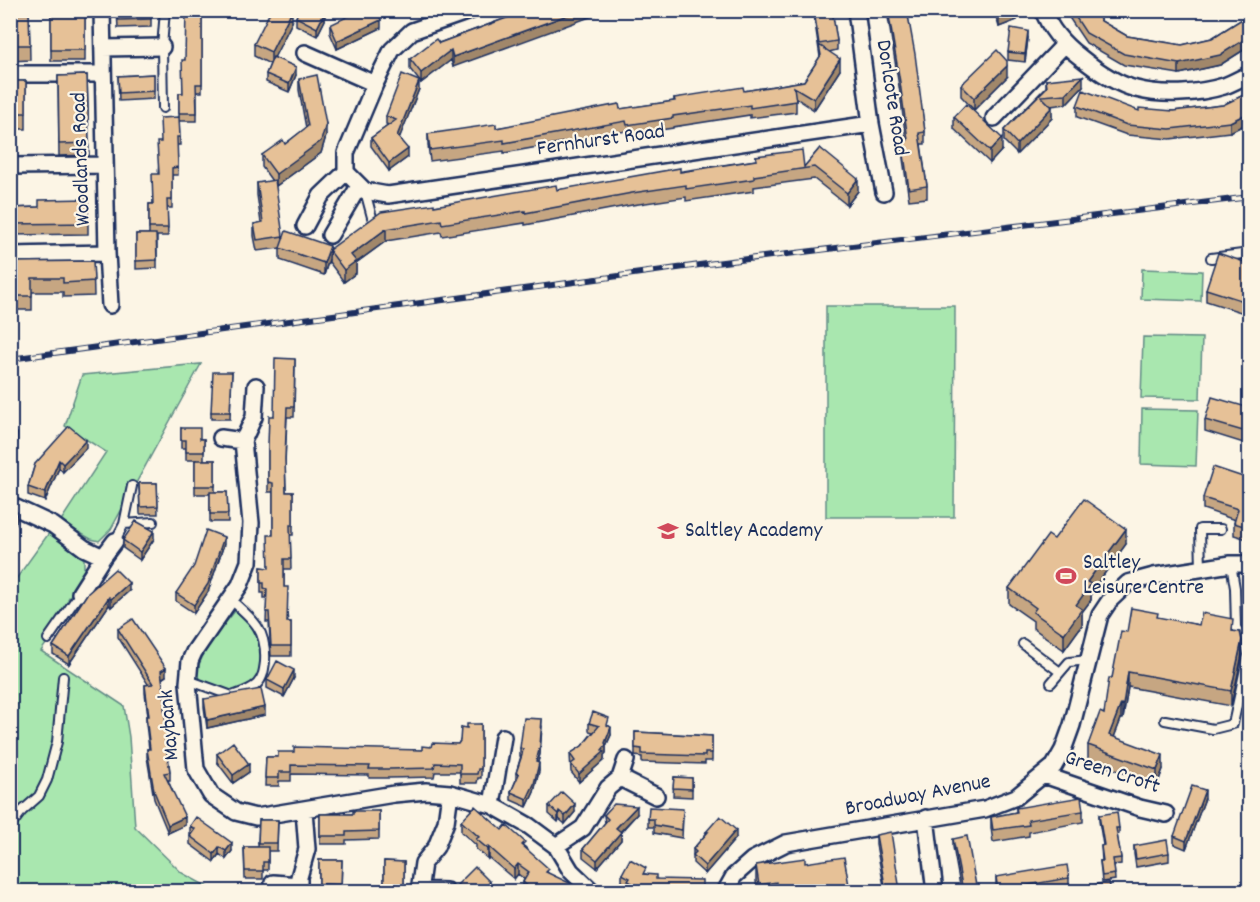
<svg xmlns="http://www.w3.org/2000/svg" width="1260" height="902" viewBox="0 0 1260 902" font-family="Dekko,sans-serif">
	<style>
		.green { fill: #a9e7af; stroke: #628b86; stroke-width: 1.5 }
		.lines { fill: none; stroke-linecap: round; stroke-linejoin: round }
		.service-casing { stroke: #1b2f5e; stroke-width: 12 }
		.minor-casing { stroke: #1b2f5e; stroke-width: 20 }
		.service { stroke: #fcf5e5; stroke-width: 8 }
		.minor { stroke: #fcf5e5; stroke-width: 15 }
		.rail-casing { stroke: #1b2f5e; stroke-width: 6 }
		.rail { stroke: #fcf5e5; stroke-width: 4; stroke-dasharray: 11; stroke-linecap: butt }
		.wall { fill: #c6a682; stroke: #1b2f5e; stroke-width: 1.5 }
		.shaded-wall { fill: #a1876a; stroke: #1b2f5e; stroke-width: 1.5 }
		.building { fill: #e6c197; stroke: #1b2f5e; stroke-width: 1.5 }
		.labels { text-anchor: middle; dominant-baseline: central; stroke-width: 4.5; stroke-linejoin: round; paint-order: stroke }
		.street-label { font-size: 22px; fill: #1b2f5e; stroke: #fcf5e5 }
		.poi-label { font-size: 22px; fill: #1b2f5e; stroke: #fcf5e5; text-anchor: start }
	</style>
	<rect width="100%" height="100%" fill="#fcf5e5"/>
	<filter id="ink" filterUnits="userSpaceOnUse"><feTurbulence type="fractalNoise" baseFrequency=".0167" numOctaves="2"/><feDisplacementMap in="SourceGraphic" scale="12" xChannelSelector="R" yChannelSelector="G"/><feConvolveMatrix kernelMatrix="1 2 1 2 8 2 1 2 1" color-interpolation-filters="sRGB"/></filter>
	<g filter="url(#ink)">
		<path class="green" d="M 1142,269 L 1202,271 L 1201,301 L 1141,299 Z
			M 826,306 L 955,306 L 954,517 L 826,517 Z
			M 1143,337 L 1202,338 L 1200,399 L 1141,398 Z
			M 201,364 L 111,529 L 99,541 L 91,539 L 60,522 L 106,452 L 65,426 L 82,375 Z
			M 1142,409 L 1198,410 L 1196,466 L 1141,464 Z
			M 49,533 L 84,559 L 84,573 L 68,599 L 75,603 L 41,651 L 124,706 L 129,737 L 135,827 L 182,873 L 215,891 L 11,892 L 11,586 Z
			M 235,611 C 242,617 250,623 256,631 C 269,648 263,684 241,691 C 229,695 207,683 196,678 C 199,652 220,630 235,611 Z"/>
		<g class="lines">
			<g class="service-casing">
				<path id="service" d="M 163,108 L 162,47 L 165,10
					M 365,191 L 373,221
					M 1211,258 L 1250,253
					M 124,524 L 153,522
					M 115,541 L 124,524 L 132,486
					M 1201,569 L 1200,529 L 1221,529
					M 48,639 L 80,593
					M 1023,644 L 1060,672
					M 188,680 L 232,696 C 240,693 251,690 257,684 C 263,678 264,670 265,662 C 267,630 253,619 231,600
					M 1051,683 L 1069,662 L 1088,660
					M 1165,720 L 1213,729 L 1233,724 L 1248,655 L 1247,648 L 1236,627 L 1235,588 L 1231,564
					M 10,827 L 22,811 L 39,796 L 47,780 L 57,742 L 63,677"/>
			</g>
			<g class="minor-casing">
				<path id="minor" d="M 102,10 L 107,253 L 110,305
					M 856,10 L 871,124 L 884,192
					M 1043,10 C 1050,30 1064,45 1080,57 C 1096,70 1116,84 1136,89 C 1163,96 1198,94 1224,86 C 1233,83 1241,78 1250,74
					M 103,48 L 162,47
					M 305,53 L 375,84
					M 10,74 L 102,74
					M 994,118 L 1064,45
					M 10,166 L 105,165
					M 346,172 L 365,191 L 388,195 L 871,124
					M 346,172 L 346,153 L 375,84 L 392,50 L 412,31 L 472,10
					M 305,226 L 321,196 L 346,172
					M 330,235 L 359,186
					M 10,255 L 107,253
					M 256,386 L 254,417 L 243,441 L 251,523 L 249,562 L 240,585 L 194,652 L 190,661 L 188,683 L 196,769 L 211,795 L 236,812 L 256,817 L 394,794 L 426,791 L 450,793 L 492,805 L 529,826 L 556,846 L 571,871 L 593,892
					M 221,438 L 243,441
					M 10,505 L 53,525 L 84,548 L 103,557 L 115,541
					M 80,593 L 103,557
					M 1044,775 L 1140,808 L 1166,814
					M 620,778 L 656,796
					M 492,805 L 503,737
					M 926,818 L 935,892
					M 556,846 L 583,828 L 608,788 L 620,778 L 626,760
					M 273,883 L 299,885
					M 419,890 L 446,891
					M 299,892 L 299,877 L 307,849 L 304,810
					M 419,892 L 423,863 L 436,847 L 446,822 L 450,793
					M 725,892 L 734,876 L 752,860 L 786,843 L 985,809 L 1016,797 L 1054,766 L 1063,750 L 1072,725 L 1100,615 L 1110,600 L 1128,583 L 1154,576 L 1231,564 L 1250,564"/>
			</g>
			<use href="#service" class="service"/>
			<use href="#minor" class="minor"/>
			<g class="rail-casing">
				<path id="rail" d="M 10,359 L 707,264 L 1250,197"/>
			</g>
			<use href="#rail" class="rail"/>
		</g>
		<path class="wall" d="M 51,10 L 85,10 L 85,61 L 51,61 Z
			M 151,10 L 151,27 L 118,28 L 117,11 Z
			M 202,10 L 202,92 L 197,92 L 197,121 L 179,121 L 180,145 L 177,145 L 178,175 L 172,175 L 172,208 L 167,208 L 168,236 L 157,236 L 157,268 L 136,269 L 136,234 L 149,234 L 149,204 L 153,204 L 158,174 L 161,142 L 179,117 L 179,93 L 183,93 L 185,60 Z
			M 528,10 L 453,67 L 451,60 L 421,83 L 410,69 L 410,59 L 439,43 Z
			M 813,10 L 832,10 L 837,41 L 837,50 L 829,52 L 840,70 L 814,110 L 796,98 L 796,112 L 750,118 L 750,115 L 673,127 L 673,128 L 627,135 L 626,131 L 504,153 L 504,151 L 430,161 L 428,145 L 428,134 L 496,128 L 674,101 L 674,98 L 744,91 L 804,81 L 820,57 Z
			M 882,10 L 907,10 L 925,132 L 925,144 L 921,144 L 927,186 L 927,198 L 909,200 L 902,152 L 902,141 L 906,140 L 900,93 L 887,11 L 882,11 Z
			M 994,10 L 1017,10 L 1017,20 L 999,27 Z
			M 1064,10 L 1094,10 L 1101,21 L 1127,36 L 1182,45 L 1212,38 L 1250,14 L 1250,46 L 1220,65 L 1179,74 L 1124,65 L 1086,43 Z
			M 10,14 L 29,14 L 30,60 L 10,61 Z
			M 296,17 L 325,20 L 317,36 L 296,25 Z
			M 292,22 L 274,57 L 296,75 L 289,92 L 266,82 L 266,74 L 270,64 L 254,56 L 254,44 Z
			M 330,25 L 381,28 L 337,49 L 330,33 Z
			M 1028,38 L 1025,62 L 1008,60 L 1008,52 Z
			M 154,74 L 154,99 L 119,101 L 118,76 Z
			M 87,75 L 89,155 L 59,156 L 58,76 Z
			M 1007,77 L 974,110 L 961,96 L 961,85 Z
			M 299,79 L 326,136 L 321,153 L 276,186 L 275,185 L 283,239 L 330,250 L 434,206 L 557,190 L 756,160 L 756,156 L 804,167 L 820,148 L 858,191 L 847,205 L 814,179 L 754,187 L 754,191 L 686,201 L 686,197 L 632,205 L 525,225 L 525,223 L 442,236 L 441,232 L 386,241 L 356,263 L 356,273 L 344,282 L 329,262 L 329,259 L 324,275 L 280,260 L 280,248 L 257,251 L 254,236 L 254,224 L 261,223 L 257,195 L 257,183 L 272,181 L 262,167 L 262,155 L 285,144 L 306,128 L 299,90 Z
			M 1046,80 L 1083,86 L 1066,104 L 1051,106 L 1052,118 L 1017,154 L 1004,141 L 1004,130 L 1046,87 Z
			M 10,81 L 26,81 L 26,129 L 10,129 Z
			M 419,89 L 399,138 L 408,157 L 389,171 L 371,146 L 371,138 L 389,125 L 386,124 L 386,116 Z
			M 1250,92 L 1250,122 L 1230,132 L 1170,139 L 1127,135 L 1077,117 L 1077,106 L 1139,111 L 1173,111 L 1223,105 Z
			M 954,117 L 1002,150 L 990,163 L 954,129 Z
			M 88,199 L 88,234 L 10,235 L 10,208 L 39,207 Z
			M 93,261 L 94,296 L 63,297 L 63,292 L 32,292 L 32,310 L 10,310 L 10,262 Z
			M 1250,264 L 1250,315 L 1206,301 L 1206,289 Z
			M 295,359 L 294,417 L 287,417 L 285,463 L 286,492 L 293,492 L 293,535 L 290,535 L 291,569 L 284,569 L 284,587 L 288,622 L 291,622 L 291,656 L 271,656 L 269,622 L 266,622 L 267,598 L 264,598 L 264,593 L 261,593 L 261,567 L 269,568 L 273,535 L 273,492 L 268,492 L 268,445 L 274,416 Z
			M 232,372 L 230,419 L 211,419 L 211,412 Z
			M 1250,408 L 1250,445 L 1205,431 L 1205,420 Z
			M 181,428 L 200,439 L 204,439 L 204,460 L 215,460 L 215,492 L 227,492 L 228,522 L 210,522 L 210,494 L 195,494 L 195,460 L 197,460 L 186,460 L 186,448 L 181,448 Z
			M 10,432 L 17,441 L 14,460 L 10,460 Z
			M 86,448 L 63,472 L 59,468 L 45,501 L 28,495 L 28,487 L 35,464 Z
			M 1250,448 L 1250,464 L 1248,464 L 1248,452 Z
			M 1250,468 L 1250,540 L 1234,535 L 1234,523 L 1235,520 L 1203,509 L 1203,498 L 1246,478 Z
			M 139,483 L 157,483 L 158,514 L 140,514 Z
			M 154,539 L 140,560 L 123,548 L 123,540 Z
			M 1054,539 L 1126,544 L 1091,592 L 1091,600 L 1082,612 L 1082,625 L 1064,650 L 1033,628 L 1033,621 L 1009,604 L 1009,588 Z
			M 224,544 L 208,592 L 194,613 L 176,601 L 176,593 Z
			M 129,591 L 111,607 L 109,605 L 69,664 L 53,654 L 53,646 L 87,594 Z
			M 1158,618 L 1233,631 L 1242,655 L 1231,706 L 1128,687 L 1123,719 L 1121,719 L 1114,737 L 1163,769 L 1157,785 L 1088,760 L 1088,745 L 1104,714 L 1112,678 L 1127,632 Z
			M 118,629 L 166,676 L 162,679 L 166,707 L 166,715 L 165,715 L 168,739 L 168,747 L 167,747 L 170,772 L 170,780 L 168,780 L 185,825 L 168,833 L 154,799 L 147,757 L 147,749 L 149,749 L 146,724 L 146,716 L 148,716 L 145,693 L 145,685 L 148,684 L 118,637 Z
			M 294,678 L 284,697 L 267,688 L 267,680 Z
			M 204,699 L 265,715 L 207,728 L 204,707 Z
			M 589,723 L 609,726 L 611,735 L 606,746 L 606,753 L 604,755 L 604,760 L 579,782 L 571,772 L 570,754 L 582,746 L 593,732 L 589,731 Z
			M 481,724 L 481,778 L 478,778 L 477,783 L 460,783 L 460,772 L 435,772 L 434,777 L 389,778 L 369,778 L 369,775 L 291,774 L 291,781 L 279,781 L 279,786 L 265,786 L 266,757 L 278,757 L 294,752 L 422,750 L 431,747 L 458,744 L 467,728 Z
			M 542,727 L 540,754 L 538,762 L 539,771 L 534,792 L 527,807 L 511,800 L 511,792 L 516,780 L 516,773 L 521,756 L 520,756 L 520,748 Z
			M 635,732 L 712,736 L 712,761 L 705,761 L 705,764 L 642,762 L 642,757 L 635,756 Z
			M 217,754 L 249,772 L 233,783 L 217,762 Z
			M 674,777 L 692,778 L 692,797 L 673,796 Z
			M 1205,798 L 1186,849 L 1174,844 L 1174,836 Z
			M 549,806 L 575,812 L 565,824 L 559,819 L 558,822 L 549,814 Z
			M 1016,808 L 1083,811 L 1083,822 L 1029,832 L 1029,836 L 993,842 L 991,828 L 991,817 L 1016,812 Z
			M 379,811 L 379,839 L 346,840 L 346,844 L 320,844 L 320,814 L 353,814 Z
			M 637,814 L 621,832 L 621,840 L 597,868 L 583,857 L 583,849 L 605,823 L 604,815 Z
			M 1099,815 L 1119,828 L 1119,834 L 1117,834 L 1121,858 L 1121,864 L 1114,865 L 1115,880 L 1102,882 L 1100,861 L 1102,861 L 1101,846 L 1103,845 L 1099,821 Z
			M 683,817 L 682,838 L 654,833 L 654,827 L 648,827 L 648,819 Z
			M 259,820 L 278,820 L 277,851 L 268,851 L 268,870 L 263,870 L 263,879 L 245,879 L 244,847 L 258,847 Z
			M 461,821 L 502,830 L 525,847 L 549,874 L 580,891 L 523,891 L 523,882 L 524,879 L 518,874 L 514,879 L 489,858 L 488,859 L 476,849 L 476,845 L 461,832 Z
			M 190,826 L 232,851 L 226,859 L 219,854 L 214,862 L 190,844 L 190,836 L 191,834 L 190,834 Z
			M 706,832 L 736,838 L 705,874 L 693,863 L 693,849 L 706,834 Z
			M 876,835 L 900,891 L 885,891 L 876,845 Z
			M 953,839 L 977,891 L 961,891 L 953,847 Z
			M 1134,846 L 1169,853 L 1169,861 L 1136,867 L 1134,854 Z
			M 319,860 L 342,860 L 341,891 L 319,891 Z
			M 384,861 L 404,862 L 404,891 L 384,891 Z
			M 805,863 L 850,891 L 757,891 L 756,881 L 756,865 Z
			M 622,874 L 646,874 L 656,879 L 702,891 L 633,891 L 628,889 L 628,885 L 622,882 Z
			M 996,877 L 1069,878 L 1069,890 L 1059,891 L 996,891 Z"/>
		<path class="shaded-wall" d="M 292,10 L 292,22 L 271,64 L 271,52 Z
			M 581,10 L 609,10 L 453,67 L 453,57 Z
			M 1016,10 L 1017,10 L 1017,20 L 999,27 L 999,16 Z
			M 325,12 L 325,20 L 317,36 L 317,28 Z
			M 381,20 L 381,28 L 337,49 L 337,41 Z
			M 1028,31 L 1028,38 L 1025,62 L 1025,54 Z
			M 1250,36 L 1250,46 L 1220,65 L 1179,74 L 1179,64 Z
			M 451,50 L 451,60 L 421,83 L 421,73 Z
			M 840,59 L 840,70 L 814,110 L 814,99 Z
			M 1007,66 L 1007,77 L 974,110 L 974,98 Z
			M 296,67 L 296,75 L 289,92 L 289,84 Z
			M 1083,76 L 1083,86 L 1066,104 L 1066,94 Z
			M 419,81 L 419,89 L 397,144 L 397,136 Z
			M 1052,107 L 1052,118 L 1017,154 L 1017,144 Z
			M 1250,112 L 1250,122 L 1230,132 L 1230,122 Z
			M 326,124 L 326,136 L 321,153 L 276,186 L 276,174 Z
			M 1002,138 L 1002,150 L 990,163 L 990,151 Z
			M 408,149 L 408,157 L 389,171 L 389,163 Z
			M 858,179 L 858,191 L 847,205 L 847,193 Z
			M 386,229 L 386,241 L 356,263 L 356,273 L 344,282 L 344,270 L 351,255 Z
			M 330,246 L 329,259 L 324,275 L 324,263 Z
			M 17,433 L 17,441 L 14,460 L 14,452 Z
			M 86,440 L 86,448 L 63,472 L 63,464 Z
			M 59,460 L 59,468 L 45,501 L 45,493 Z
			M 17,512 L 17,520 L 10,534 L 10,526 Z
			M 1126,529 L 1126,544 L 1091,592 L 1091,600 L 1082,612 L 1082,625 L 1064,650 L 1064,634 L 1076,605 L 1087,582 Z
			M 154,531 L 154,539 L 140,560 L 140,552 Z
			M 224,537 L 224,544 L 208,592 L 194,613 L 194,605 Z
			M 129,583 L 129,591 L 111,607 L 111,599 Z
			M 109,597 L 109,605 L 69,664 L 69,656 Z
			M 1242,640 L 1242,655 L 1231,706 L 1231,691 Z
			M 166,668 L 166,676 L 161,679 L 161,671 Z
			M 294,670 L 294,678 L 284,697 L 284,689 Z
			M 1128,672 L 1128,687 L 1123,719 L 1123,705 Z
			M 1121,704 L 1121,719 L 1109,750 L 1109,735 Z
			M 265,707 L 265,715 L 207,728 L 207,720 Z
			M 542,719 L 540,754 L 536,770 L 536,762 Z
			M 611,727 L 611,735 L 606,746 L 606,753 L 604,755 L 604,760 L 579,782 L 579,774 L 602,750 Z
			M 1163,755 L 1163,769 L 1157,785 L 1157,770 Z
			M 539,763 L 539,771 L 534,792 L 527,807 L 527,799 Z
			M 249,764 L 249,772 L 233,783 L 233,775 Z
			M 1205,790 L 1205,798 L 1186,849 L 1186,841 Z
			M 575,804 L 575,812 L 565,824 L 565,816 Z
			M 637,806 L 637,814 L 616,836 L 616,828 Z
			M 559,811 L 559,819 L 558,822 L 558,814 Z
			M 185,817 L 185,825 L 168,833 L 168,825 Z
			M 736,830 L 736,838 L 705,874 L 705,866 Z
			M 621,832 L 621,840 L 597,868 L 597,860 Z
			M 232,843 L 232,851 L 226,859 L 226,851 Z
			M 219,847 L 219,854 L 214,862 L 214,854 Z
			M 489,847 L 489,858 L 488,859 L 488,849 Z
			M 518,864 L 518,874 L 514,879 L 514,869 Z
			M 490,882 L 490,890 L 489,891 L 482,891 Z"/>
		<path class="building" d="M 51,10 L 85,10 L 85,50 L 51,50 Z
			M 118,10 L 151,10 L 151,19 L 118,20 Z
			M 186,10 L 202,10 L 202,84 L 196,84 L 197,113 L 179,113 L 179,93 L 183,93 L 182,60 L 185,60 Z
			M 271,10 L 292,10 L 271,52 L 254,44 Z
			M 299,10 L 322,10 L 325,12 L 317,28 L 296,17 Z
			M 361,10 L 376,10 L 381,20 L 337,41 L 330,25 Z
			M 528,10 L 581,10 L 453,57 L 451,50 L 421,73 L 410,59 L 436,39 L 439,43 Z
			M 814,10 L 832,10 L 837,41 L 819,44 Z
			M 888,10 L 907,10 L 915,54 L 925,132 L 919,133 L 927,186 L 909,189 L 902,141 L 908,140 L 900,82 Z
			M 997,10 L 1016,10 L 999,16 Z
			M 1071,10 L 1094,10 L 1101,21 L 1127,36 L 1182,45 L 1212,38 L 1250,14 L 1250,36 L 1220,55 L 1179,64 L 1124,54 L 1086,33 Z
			M 10,14 L 29,14 L 30,45 L 10,45 Z
			M 1011,28 L 1028,31 L 1025,54 L 1008,52 Z
			M 819,45 L 840,59 L 814,99 L 794,87 L 796,101 L 750,108 L 750,105 L 673,116 L 673,118 L 627,125 L 626,121 L 504,143 L 504,140 L 430,150 L 428,134 L 496,124 L 496,128 L 619,104 L 620,109 L 675,101 L 674,98 L 743,87 L 744,91 L 804,81 L 821,55 Z
			M 997,50 L 1007,61 L 1007,66 L 974,98 L 961,85 Z
			M 273,57 L 296,67 L 289,84 L 266,74 Z
			M 154,74 L 154,91 L 119,93 L 118,76 Z
			M 402,74 L 419,81 L 397,136 L 408,149 L 389,163 L 371,138 L 396,120 L 386,116 Z
			M 87,75 L 89,143 L 59,144 L 58,76 Z
			M 317,75 L 326,124 L 321,141 L 276,174 L 262,155 L 283,140 L 285,144 L 308,126 L 299,79 Z
			M 1083,76 L 1066,94 L 1041,96 L 1052,107 L 1017,144 L 1004,130 L 1047,87 L 1046,80 Z
			M 10,81 L 26,81 L 26,113 L 10,113 Z
			M 1083,90 L 1139,111 L 1139,108 L 1173,111 L 1223,105 L 1250,92 L 1250,112 L 1230,122 L 1170,129 L 1127,125 L 1077,106 Z
			M 966,104 L 1002,138 L 990,151 L 954,117 Z
			M 179,117 L 180,137 L 177,137 L 178,167 L 172,168 L 172,200 L 167,200 L 168,228 L 149,228 L 149,204 L 153,204 L 152,174 L 159,174 L 157,142 L 161,142 L 160,118 Z
			M 820,148 L 858,179 L 847,193 L 814,167 L 754,176 L 754,179 L 686,189 L 686,185 L 632,193 L 525,213 L 525,211 L 442,224 L 441,220 L 386,229 L 351,255 L 356,261 L 344,270 L 329,250 L 381,212 L 434,204 L 434,206 L 556,185 L 557,190 L 680,168 L 680,172 L 757,160 L 756,156 L 802,150 L 804,167 Z
			M 275,180 L 283,236 L 257,240 L 254,224 L 263,222 L 257,183 Z
			M 88,199 L 88,223 L 10,224 L 10,208 L 39,207 L 39,200 Z
			M 286,231 L 330,246 L 324,263 L 280,248 Z
			M 136,234 L 156,234 L 157,260 L 136,261 Z
			M 1218,253 L 1250,264 L 1250,303 L 1206,289 Z
			M 93,261 L 94,281 L 63,283 L 63,278 L 32,278 L 32,296 L 10,296 L 10,262 Z
			M 275,358 L 295,359 L 294,407 L 287,407 L 285,459 L 286,492 L 293,492 L 293,525 L 290,525 L 291,559 L 284,559 L 284,587 L 288,587 L 287,622 L 291,622 L 291,646 L 271,646 L 269,612 L 266,612 L 267,589 L 264,588 L 264,583 L 261,583 L 261,567 L 269,568 L 268,535 L 273,535 L 273,483 L 268,482 L 268,445 L 269,416 L 274,416 Z
			M 213,372 L 232,372 L 230,412 L 211,412 Z
			M 1212,397 L 1250,408 L 1250,433 L 1205,420 Z
			M 69,426 L 86,440 L 63,464 L 59,460 L 45,493 L 28,487 L 35,464 Z
			M 181,428 L 200,428 L 200,439 L 204,439 L 204,452 L 186,452 L 186,440 L 181,440 Z
			M 10,432 L 17,433 L 14,452 L 10,452 Z
			M 195,460 L 215,460 L 215,486 L 195,486 Z
			M 1213,467 L 1246,478 L 1250,468 L 1250,528 L 1234,523 L 1238,509 L 1203,498 Z
			M 139,483 L 157,483 L 158,506 L 140,507 Z
			M 210,492 L 227,492 L 228,514 L 210,514 Z
			M 1084,499 L 1126,529 L 1087,582 L 1091,584 L 1076,605 L 1082,609 L 1064,634 L 1033,612 L 1036,608 L 1009,588 L 1048,535 L 1054,539 Z
			M 10,509 L 17,512 L 10,526 Z
			M 136,521 L 154,531 L 140,552 L 123,540 Z
			M 206,530 L 224,537 L 208,584 L 194,605 L 176,593 L 194,566 Z
			M 115,569 L 129,583 L 111,599 L 109,597 L 69,656 L 53,646 L 87,594 Z
			M 1131,608 L 1158,613 L 1157,617 L 1199,625 L 1202,613 L 1233,619 L 1232,631 L 1240,632 L 1242,640 L 1231,691 L 1128,672 L 1123,705 L 1121,704 L 1109,735 L 1163,755 L 1157,770 L 1088,745 L 1100,712 L 1104,714 L 1109,678 L 1112,678 L 1121,631 L 1127,632 Z
			M 133,619 L 166,668 L 161,671 L 166,707 L 164,707 L 168,739 L 165,740 L 170,772 L 164,773 L 185,817 L 168,825 L 154,791 L 147,749 L 150,749 L 146,716 L 149,716 L 145,685 L 153,684 L 118,629 Z
			M 277,661 L 294,670 L 284,689 L 267,680 Z
			M 261,689 L 265,707 L 207,720 L 204,699 Z
			M 593,712 L 609,718 L 607,725 L 611,727 L 605,743 L 606,745 L 602,750 L 604,752 L 579,774 L 571,764 L 575,761 L 570,754 L 582,746 L 599,726 L 589,723 Z
			M 524,718 L 542,719 L 540,746 L 536,762 L 539,763 L 534,784 L 527,799 L 511,792 L 519,774 L 516,773 L 522,755 L 523,749 L 520,748 Z
			M 467,724 L 481,724 L 481,769 L 478,769 L 477,774 L 460,774 L 460,764 L 435,763 L 434,768 L 389,769 L 369,769 L 370,766 L 291,765 L 291,772 L 279,772 L 279,778 L 265,778 L 266,757 L 278,757 L 278,752 L 294,752 L 294,747 L 422,750 L 422,746 L 431,747 L 432,743 L 458,744 L 460,741 L 461,727 L 467,728 Z
			M 635,732 L 712,736 L 712,753 L 705,753 L 705,756 L 642,754 L 642,749 L 635,748 Z
			M 233,742 L 249,764 L 233,775 L 217,754 Z
			M 674,777 L 692,778 L 692,789 L 673,788 Z
			M 1192,786 L 1205,790 L 1186,841 L 1174,836 Z
			M 562,792 L 575,804 L 565,816 L 559,811 L 558,814 L 549,806 Z
			M 1081,797 L 1083,811 L 1028,820 L 1029,825 L 993,830 L 991,817 L 1017,812 L 1016,808 Z
			M 614,804 L 637,806 L 616,828 L 621,832 L 597,860 L 583,849 L 608,819 L 604,815 Z
			M 475,806 L 502,830 L 506,825 L 525,842 L 522,845 L 549,869 L 546,872 L 580,888 L 578,891 L 533,891 L 523,882 L 529,872 L 518,864 L 514,869 L 489,847 L 488,849 L 476,839 L 479,837 L 461,821 Z
			M 649,807 L 683,809 L 682,830 L 654,825 L 654,819 L 648,819 Z
			M 353,811 L 379,811 L 379,831 L 346,832 L 346,836 L 320,836 L 320,814 L 353,814 Z
			M 1117,812 L 1119,828 L 1116,828 L 1121,858 L 1113,859 L 1115,874 L 1102,876 L 1100,861 L 1103,861 L 1101,846 L 1104,845 L 1099,815 Z
			M 720,816 L 736,830 L 705,866 L 693,855 L 696,852 L 693,849 L 708,832 L 706,832 Z
			M 196,817 L 232,843 L 226,851 L 219,847 L 214,854 L 190,836 L 195,829 L 190,826 Z
			M 259,820 L 278,820 L 277,843 L 258,843 Z
			M 891,832 L 900,891 L 886,891 L 876,835 Z
			M 967,836 L 977,891 L 963,891 L 953,839 Z
			M 1167,840 L 1169,853 L 1136,859 L 1134,846 Z
			M 244,847 L 268,847 L 268,862 L 263,862 L 263,871 L 245,871 Z
			M 844,857 L 850,891 L 778,891 L 776,882 L 759,885 L 756,865 L 805,858 L 805,863 Z
			M 630,859 L 646,868 L 643,874 L 656,875 L 656,879 L 702,880 L 702,891 L 642,891 L 642,888 L 628,881 L 630,878 L 622,874 Z
			M 319,860 L 342,860 L 341,885 L 319,884 Z
			M 384,861 L 404,862 L 404,885 L 384,885 Z
			M 1067,865 L 1069,878 L 998,890 L 996,877 Z
			M 475,867 L 490,882 L 482,891 L 483,891 L 456,891 L 459,887 L 457,885 Z
			M 1109,882 L 1111,891 L 1093,891 L 1092,885 Z"/>
	</g>
	<defs>
		<g id="school-bare" transform="scale(1.62)"><path d="M0-5L7-2L0 1L-7-2ZM-4 1L0 2.5L4 1V4Q0 6-4 4Z" fill="#d1495b" stroke="#fcf5e5" stroke-width="2.5" paint-order="stroke"/></g>
		<g id="stadium-bare" transform="scale(1.62)"><path d="M0-5a6.5 5 0 1 0 0 10a6.5 5 0 1 0 0-10ZM-3.5-1.8h7v3.6h-7Z" fill="#d1495b" stroke="#fcf5e5" stroke-width="2.5" paint-order="stroke"/></g>
	</defs>
	<g fill-rule="evenodd">
		<use href="#school-bare" x="668" y="531"/>
		<use href="#stadium-bare" x="1066" y="576"/>
	</g>
	<g class="labels">
		<g class="street-label">
			<text transform="translate(891 98) rotate(81)">Dorlcote Road</text>
			<text transform="translate(601 141) rotate(-8)">Fernhurst Road</text>
			<text transform="translate(82 159) rotate(-92)">Woodlands Road</text>
			<text transform="translate(170 725) rotate(-95)">Maybank</text>
			<text transform="translate(1112 773) rotate(18)">Green Croft</text>
			<text transform="translate(918 796) rotate(-11)">Broadway Avenue</text>
		</g>
		<g class="poi-label">
			<text x="685" y="531">Saltley Academy</text>
			<text x="1083" y="563">Saltley<tspan x="1083" dy="25">Leisure Centre</tspan></text>
		</g>
	</g>
	<rect width="1260" height="902" fill="none" stroke="#fcf5e5" stroke-width="36"/>
	<rect x="18" y="18" width="1224" height="866" fill="none" stroke="#1b2f5e" stroke-width="2" filter="url(#ink)"/>
</svg>
